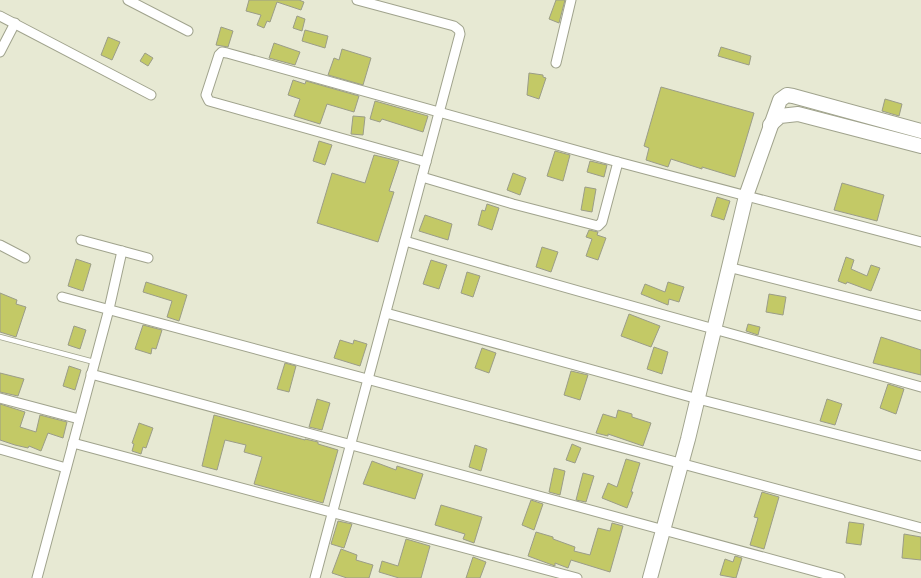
<svg xmlns="http://www.w3.org/2000/svg" width="921" height="578" viewBox="0 0 921 578" font-family="Helvetica,sans-serif">
  <rect width="100%" height="100%" fill="#e7e9d3"/>
  <g fill="#c3c966" stroke="#9b9d88">
    <polygon points="249,0 299,0 304,2 301,10 277,2 270,22 267,21 264,28 257,25 261,15 246,11"/>
    <polygon points="556,0 565,0 559,23 549,19"/>
    <polygon points="297,16 305,19 302,31 293,28"/>
    <polygon points="221,27 233,31 228,47 216,45"/>
    <polygon points="305,30 328,36 325,48 302,41"/>
    <polygon points="108,37 120,42 112,60 101,55"/>
    <polygon points="274,43 300,52 295,65 269,58"/>
    <polygon points="721,47 751,56 749,65 718,56"/>
    <polygon points="342,49 371,58 363,85 328,75 334,58 339,60"/>
    <polygon points="145,53 153,58 148,66 140,61"/>
    <polygon points="529,73 543,75 543,77 546,78 539,99 527,95"/>
    <polygon points="293,80 305,84 306,81 359,96 354,112 327,104 320,124 294,116 300,99 288,95"/>
    <polygon points="661,87 754,113 735,177 702,167 702,169 671,159 668,167 646,160 649,148 644,146"/>
    <polygon points="885,99 902,104 899,116 882,111"/>
    <polygon points="375,101 428,116 423,132 382,119 380,122 370,119"/>
    <polygon points="353,116 365,117 363,135 351,134"/>
    <polygon points="319,141 332,145 325,165 313,161"/>
    <polygon points="555,151 570,155 563,181 547,176"/>
    <polygon points="374,155 399,161 389,191 394,192 378,242 317,223 332,173 365,183"/>
    <polygon points="590,161 607,165 604,177 587,172"/>
    <polygon points="513,173 526,178 520,195 507,190"/>
    <polygon points="842,183 884,195 877,221 834,210"/>
    <polygon points="585,187 596,189 592,212 581,210"/>
    <polygon points="717,197 730,201 724,220 711,216"/>
    <polygon points="487,204 499,208 492,230 478,225 482,210 485,211"/>
    <polygon points="425,215 452,224 448,240 419,231"/>
    <polygon points="589,230 598,232 597,235 606,238 598,260 586,256 592,239 586,237"/>
    <polygon points="542,247 558,252 551,272 536,267"/>
    <polygon points="846,257 854,260 851,269 867,276 871,265 880,268 871,291 847,282 846,284 838,281"/>
    <polygon points="76,259 91,264 83,291 68,286"/>
    <polygon points="431,260 447,265 439,289 423,284"/>
    <polygon points="467,272 480,276 473,297 461,293"/>
    <polygon points="146,282 187,295 179,321 167,317 172,301 143,292"/>
    <polygon points="668,282 684,287 679,302 669,299 668,305 641,294 645,284 665,292"/>
    <polygon points="0,293 17,300 16,304 26,307 16,337 0,332"/>
    <polygon points="769,294 786,297 783,315 766,312"/>
    <polygon points="629,314 660,326 651,347 621,336"/>
    <polygon points="748,324 760,327 758,335 746,331"/>
    <polygon points="143,325 162,330 156,349 152,348 151,354 135,349"/>
    <polygon points="74,326 86,330 80,349 68,345"/>
    <polygon points="881,337 921,350 921,375 873,363"/>
    <polygon points="340,340 353,344 354,340 367,344 360,366 334,358"/>
    <polygon points="654,347 668,352 662,374 647,369"/>
    <polygon points="482,348 496,353 489,373 475,368"/>
    <polygon points="285,363 296,366 289,392 277,389"/>
    <polygon points="69,366 81,370 75,390 63,386"/>
    <polygon points="571,371 588,375 580,400 564,395"/>
    <polygon points="0,373 24,379 18,396 0,392"/>
    <polygon points="888,384 904,389 896,414 880,408"/>
    <polygon points="317,399 330,403 322,430 309,427"/>
    <polygon points="827,399 842,404 835,425 820,421"/>
    <polygon points="0,404 25,412 20,427 36,432 40,415 67,422 63,438 48,433 41,451 29,446 28,448 15,445 0,440"/>
    <polygon points="618,410 632,414 632,417 651,423 643,446 608,434 608,436 596,433 603,414 616,418"/>
    <polygon points="214,415 305,440 305,439 318,442 318,444 338,450 323,503 254,484 262,457 244,452 246,445 225,440 217,470 202,466"/>
    <polygon points="139,423 153,428 146,448 143,447 141,454 132,451 134,444 132,443"/>
    <polygon points="572,444 581,448 575,463 566,460"/>
    <polygon points="475,445 487,449 481,471 469,467"/>
    <polygon points="626,459 640,463 631,492 633,492 627,508 602,498 608,483 617,487"/>
    <polygon points="372,461 396,470 397,466 423,474 415,499 363,484"/>
    <polygon points="554,468 565,471 560,495 549,492"/>
    <polygon points="583,473 594,476 586,502 576,500"/>
    <polygon points="762,492 779,497 764,549 750,545 758,518 754,517"/>
    <polygon points="531,500 543,504 534,530 522,525"/>
    <polygon points="441,505 482,517 474,543 463,539 465,534 435,525"/>
    <polygon points="338,521 352,524 344,548 331,544"/>
    <polygon points="849,522 864,524 861,545 846,543"/>
    <polygon points="612,523 623,526 610,572 571,560 568,568 555,563 555,566 528,556 536,532 553,537 553,539 575,547 574,551 590,555 598,528 610,531"/>
    <polygon points="904,534 921,537 921,560 902,558"/>
    <polygon points="406,539 430,546 421,578 399,578 379,572 382,561 398,566"/>
    <polygon points="341,549 357,555 356,560 373,565 369,578 347,578 332,573"/>
    <polygon points="735,556 742,558 736,578 720,575 725,559 733,562"/>
    <polygon points="473,557 486,562 480,578 466,578"/>
  </g>
  <g fill="none" stroke-linecap="round" stroke-linejoin="round">
    <defs>
      <polyline id="lane" points="0,337 94,362"/>
      <g id="street">
        <polyline points="128,0 188,31"/>
        <polyline points="0,16 151,95"/>
        <polyline points="0,52 15,23"/>
        <polyline points="556,63 571,0"/>
        <polyline points="426,162 209,101 206,95 219,55 222,52 227,53 618,162 921,242"/>
        <polyline points="422,177 513,204 598,226 602,222 618,162"/>
        <polyline points="81,240 148,258"/>
        <path d="M405,241C576,292 749,338 921,387"/>
        <polyline points="0,245 25,258"/>
        <polyline points="728,267 921,316"/>
        <polyline points="62,297 921,528"/>
        <polyline points="386,313 698,399 921,456"/>
        <polyline points="91,374 840,578"/>
        <polyline points="0,398 79,419"/>
        <polyline points="73,443 577,578"/>
        <polyline points="0,449 66,468"/>
        <polyline points="37,578 109,309 122,251"/>
        <polyline points="315,578 460,34 459,30 454,26 357,0"/>
      </g>
      <g id="secondary">
        <polyline points="770,125 780,116 798,114 921,146"/>
        <polyline points="650,578 688,439 746,196 780,100 787,95 793,96 921,131"/>
      </g>
    </defs>
    <use href="#lane" stroke="#a0a38d" stroke-width="6"/>
    <use href="#street" stroke="#a0a38d" stroke-width="11"/>
    <use href="#secondary" stroke="#a0a38d" stroke-width="16"/>
    <use href="#lane" stroke="#fff" stroke-width="4.5"/>
    <use href="#street" stroke="#fff" stroke-width="9"/>
    <use href="#secondary" stroke="#fff" stroke-width="14"/>
  </g>
</svg>
